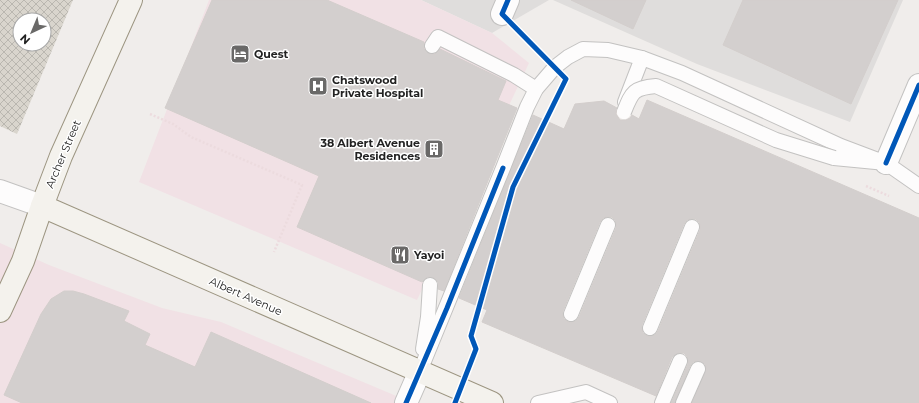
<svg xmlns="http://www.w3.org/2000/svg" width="919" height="403" viewBox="0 0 919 403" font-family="Montserrat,sans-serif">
  <defs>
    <pattern id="construction-cross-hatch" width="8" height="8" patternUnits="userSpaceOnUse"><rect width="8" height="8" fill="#d9d5cd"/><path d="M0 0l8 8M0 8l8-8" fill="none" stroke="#bab7b0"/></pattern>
  </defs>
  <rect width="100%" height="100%" fill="#f0edeb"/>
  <g fill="#dfdddc">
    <polygon points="421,0 549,0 492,33"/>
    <polygon points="553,0 903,0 850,122 697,64"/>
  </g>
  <g fill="#f1e1e5">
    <polygon points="209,0 421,0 492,33 529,63 417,300 139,182"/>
    <polygon points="0,243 49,265 162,308 221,322 413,403 0,403"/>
  </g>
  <path fill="url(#construction-cross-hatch)" fill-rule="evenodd" d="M0,0H73L17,134L0,126ZM20,20H44V44H20Z"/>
  <g fill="#d3cfce" stroke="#d3cecc" fill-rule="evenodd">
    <polygon points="212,0 327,0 424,42 424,49 428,53 435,54 440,49 506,81 498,100 517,108 444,291 438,289 438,282 434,278 427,277 422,282 297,227 319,176 165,108"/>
    <polygon points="571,0 646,0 633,29"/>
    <polygon points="743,0 898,0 851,104 723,45"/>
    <path d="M647,100L919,218V403H692L706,368L705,364L697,361L693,362L690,366L675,403H671L688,364L687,356L684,353H679L672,357L656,396L482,322L487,310L459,298L533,115L564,129L575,104L604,101L617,108L616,114L620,120H626L630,118L632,115L639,119ZM607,217H612L615,220L616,224V228L579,317L576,321L568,322L564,319L563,315V311L600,222L603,218ZM691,219H696L699,222L700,226V230L658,331L655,335L647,336L643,333L642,329V325L684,224L687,220Z"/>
    <polygon points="64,291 73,291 84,294 129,311 124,321 150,334 145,345 195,367 211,332 371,403 22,403 4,395 41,314 51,299"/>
  </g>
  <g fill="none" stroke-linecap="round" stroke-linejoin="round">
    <defs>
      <g id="service">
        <polyline points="432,46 438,37 514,75 536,89"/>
        <polyline points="625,102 642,58 682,73 841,146 886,163"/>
        <polyline points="834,158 886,163 919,186"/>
        <polyline points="571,314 608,225"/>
        <polyline points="650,328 692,227"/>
        <polyline points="423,349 428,317 430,285"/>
        <polyline points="420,371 503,168 527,107 536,89 555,67 568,57 583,49 608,50 642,58"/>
        <polyline points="538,403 586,392 610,403"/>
        <polyline points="662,403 680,361"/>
        <polyline points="683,403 698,369"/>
      </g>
      <g id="minor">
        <polyline points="502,14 508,0"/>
        <polyline points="886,163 919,85"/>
        <polyline points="406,403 420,371"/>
      </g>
      <polyline id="tertiary" points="0,191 42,206"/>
      <g id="secondary">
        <polyline points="42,206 492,403"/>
        <polyline points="0,311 23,261 42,206 61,156 131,0"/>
      </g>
    </defs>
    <use href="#service" stroke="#c3c2c1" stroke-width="16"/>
    <use href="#minor" stroke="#c3c2c1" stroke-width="24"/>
    <use href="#tertiary" stroke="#c3c2c1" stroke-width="24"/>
    <use href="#secondary" stroke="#9c9581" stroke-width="24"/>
    <g stroke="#ecdbde" stroke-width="2.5" stroke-dasharray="2 2" stroke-linecap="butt">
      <polyline points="520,33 538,51"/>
      <polyline points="150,114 173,124 191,137 302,185 274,252"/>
      <polyline points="866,186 889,196"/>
    </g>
    <use href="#service" stroke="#fdfcfc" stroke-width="14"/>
    <use href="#minor" stroke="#fdfcfc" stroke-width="22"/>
    <use href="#tertiary" stroke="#fdfcfc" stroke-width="22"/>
    <use href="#secondary" stroke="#f4f2ed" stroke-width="22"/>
    <defs>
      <path id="service-bridge" d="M624,112C632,92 633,88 656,86L776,140L834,158"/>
    </defs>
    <use href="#service-bridge" stroke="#c3c2c1" stroke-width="16" stroke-linecap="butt"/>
    <use href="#service-bridge" stroke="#fdfcfc" stroke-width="14"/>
    <defs>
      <g id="cycleway">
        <polyline points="886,163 919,85"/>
        <polyline points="406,403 447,308 503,168"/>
        <polyline points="455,403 476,349 471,336 513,187 566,79 502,14 508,0"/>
      </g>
    </defs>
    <use href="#cycleway" stroke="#fff" stroke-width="8"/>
    <use href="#cycleway" stroke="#0057b8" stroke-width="5"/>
  </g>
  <defs>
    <symbol id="hotel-square" viewBox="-11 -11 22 22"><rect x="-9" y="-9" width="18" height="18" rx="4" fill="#6a6968" stroke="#fff"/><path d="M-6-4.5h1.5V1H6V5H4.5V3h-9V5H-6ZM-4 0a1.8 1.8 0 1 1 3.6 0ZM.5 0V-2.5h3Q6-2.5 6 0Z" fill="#fff"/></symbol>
    <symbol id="hospital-square" viewBox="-11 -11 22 22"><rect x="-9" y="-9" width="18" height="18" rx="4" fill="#6a6968" stroke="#fff"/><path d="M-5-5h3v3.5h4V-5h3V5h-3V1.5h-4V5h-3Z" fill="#fff"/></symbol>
    <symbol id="building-square" viewBox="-11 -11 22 22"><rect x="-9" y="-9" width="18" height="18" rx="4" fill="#6a6968" stroke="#fff"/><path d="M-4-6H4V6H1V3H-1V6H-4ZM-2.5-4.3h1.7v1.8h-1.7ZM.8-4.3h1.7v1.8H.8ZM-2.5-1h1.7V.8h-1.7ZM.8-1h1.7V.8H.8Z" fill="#fff"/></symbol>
    <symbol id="restaurant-square" viewBox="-11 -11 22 22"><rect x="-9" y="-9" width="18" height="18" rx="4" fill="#6a6968" stroke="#fff"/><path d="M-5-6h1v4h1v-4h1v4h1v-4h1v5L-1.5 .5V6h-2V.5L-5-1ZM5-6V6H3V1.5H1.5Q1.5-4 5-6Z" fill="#fff"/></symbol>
  </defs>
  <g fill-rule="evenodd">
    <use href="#hotel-square" x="229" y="43" width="22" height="22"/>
    <use href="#hospital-square" x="307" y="75" width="22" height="22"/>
    <use href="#building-square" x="423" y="138" width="22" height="22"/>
    <use href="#restaurant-square" x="389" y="244" width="22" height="22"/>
  </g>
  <g text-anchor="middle" stroke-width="3" stroke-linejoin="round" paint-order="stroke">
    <g font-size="11" font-weight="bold" fill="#222" stroke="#fff" text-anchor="start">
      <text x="254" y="58">Quest</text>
      <text x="332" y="84">Chatswood<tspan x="332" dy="13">Private Hospital</tspan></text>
      <text x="420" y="147" text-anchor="end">38 Albert Avenue<tspan x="420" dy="13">Residences</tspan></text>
      <text x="414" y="259">Yayoi</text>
    </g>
    <g font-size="11" fill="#222" stroke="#fff">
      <text transform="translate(63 154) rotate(-67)" y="4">Archer Street</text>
      <text transform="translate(246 296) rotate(24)" y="4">Albert Avenue</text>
    </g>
  </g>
  <g transform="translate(32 32) rotate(224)"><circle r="19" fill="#ffffff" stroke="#a7a7a7"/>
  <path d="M0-3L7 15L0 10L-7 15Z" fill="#6a6968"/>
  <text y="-6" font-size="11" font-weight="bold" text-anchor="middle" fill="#222222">N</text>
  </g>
</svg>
